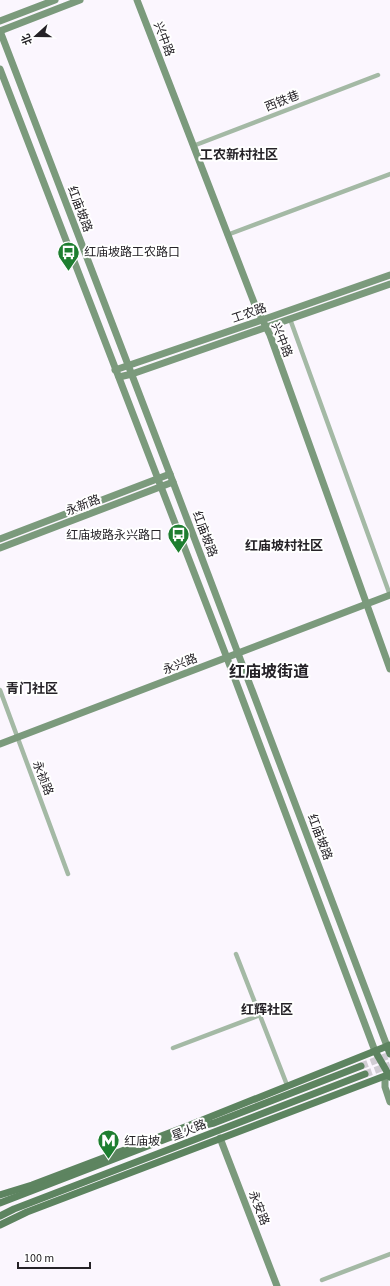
<svg xmlns="http://www.w3.org/2000/svg" width="390" height="1286" viewBox="0 0 390 1286" font-family="'Source Sans 3','Noto Sans SC',sans-serif">
  <rect width="100%" height="100%" fill="#fbf6fe"/>
  <g fill="none" stroke-linecap="round" stroke-linejoin="round">
    <g stroke="#d0ccd3" stroke-width="7" stroke-dasharray="7 3.5" stroke-linecap="butt">
      <polyline points="361,1066 390,1055"/>
      <polyline points="365,1074 390,1065"/>
    </g>
    <g stroke="#a4b9a5" stroke-width="4.5">
      <polyline points="193,146 378,75"/>
      <polyline points="227,235 390,174"/>
      <polyline points="290,319 390,595"/>
      <polyline points="0,690 68,874"/>
      <polyline points="236,954 287,1085"/>
      <polyline points="173,1048 260,1015"/>
      <polyline points="322,1280 390,1254"/>
    </g>
    <g stroke="#7b9a7c" stroke-width="7">
      <polyline points="137,0 255,305 270,335 390,669"/>
      <polyline points="0,21 55,0"/>
      <polyline points="0,31 173,482 387,1046"/>
      <polyline points="0,31 80,0"/>
      <polyline points="0,69 227,658 375,1051"/>
      <polyline points="115,370 262,320 390,275"/>
      <polyline points="119,377 132,374 390,284"/>
      <polyline points="0,539 170,474"/>
      <polyline points="0,548 173,482"/>
      <polyline points="0,744 390,595"/>
      <polyline points="389,1074 385,1079 385,1087 390,1102"/>
      <polyline points="220,1138 277,1286"/>
    </g>
    <g stroke="#5d8460" stroke-width="7">
      <polyline points="387,1046 390,1054"/>
      <polyline points="375,1051 390,1077"/>
      <polyline points="0,1195 32,1185 185,1127 390,1045"/>
      <polyline points="0,1203 197,1127 214,1123 361,1066"/>
      <polyline points="0,1216 14,1209 365,1074"/>
      <polyline points="0,1225 27,1212 390,1074"/>
    </g>
  </g>
  <defs>
    <symbol id="bus-pin" viewBox="-11 -11 22 30"><path d="M0 17L-7.5 6A9.5 9.5 0 1 1 7.5 6Z" fill="#1e7e30" stroke="#fff"/><path d="M-5-6H5V4H4V6H2V4H-2V6H-4V4H-5ZM-3.5-4V0h7V-4ZM-3.5 1.2v1.5H-2V1.2ZM2 1.2v1.5H3.5V1.2Z" fill="#fff"/></symbol>
    <symbol id="metro-pin" viewBox="-11 -11 22 30"><path d="M0 17L-7.5 6A9.5 9.5 0 1 1 7.5 6Z" fill="#1e7e30" stroke="#fff"/><path d="M-5.5 5V-5H-3L0 0L3-5H5.5V5H3V-.5L0 4L-3-.5V5Z" fill="#fff"/></symbol>
  </defs>
  <g fill-rule="evenodd">
    <use href="#bus-pin" x="56" y="240" width="25" height="34"/>
    <use href="#bus-pin" x="166" y="522" width="25" height="34"/>
    <use href="#metro-pin" x="96" y="1128" width="25" height="34"/>
  </g>
  <g text-anchor="middle" stroke-width="4" stroke-linejoin="round" paint-order="stroke">
    <g font-size="12" fill="#252227" stroke="#fff">
      <text transform="translate(164 39) rotate(69)" y="4">兴中路</text>
      <text transform="translate(282 101) rotate(-21)" y="4">西铁巷</text>
      <text transform="translate(80 209) rotate(69)" y="4">红庙坡路</text>
      <text transform="translate(249 313) rotate(-19)" y="4">工农路</text>
      <text transform="translate(282 340) rotate(68)" y="4">兴中路</text>
      <text transform="translate(83 505) rotate(-21)" y="4">永新路</text>
      <text transform="translate(205 534) rotate(69)" y="4">红庙坡路</text>
      <text transform="translate(180 664) rotate(-21)" y="4">永兴路</text>
      <text transform="translate(43 778) rotate(69)" y="4">永祯路</text>
      <text transform="translate(320 837) rotate(69)" y="4">红庙坡路</text>
      <text transform="translate(189 1130) rotate(-22)" y="4">星火路</text>
      <text transform="translate(259 1208) rotate(69)" y="4">永安路</text>
    </g>
    <g font-size="12" fill="#252227" stroke="#fff" text-anchor="start">
      <text x="84" y="256">红庙坡路工农路口</text>
      <text x="162" y="539" text-anchor="end">红庙坡路永兴路口</text>
      <text x="124" y="1145">红庙坡</text>
    </g>
    <g font-size="13" font-weight="bold" fill="#252227" stroke="#fff">
      <text x="239" y="159">工农新村社区</text>
      <text x="284" y="550">红庙坡村社区</text>
      <text x="32" y="693">青门社区</text>
      <text x="267" y="1014">红辉社区</text>
    </g>
    <g font-size="16" font-weight="bold" fill="#252227" stroke="#fff">
      <text x="269" y="677">红庙坡街道</text>
    </g>
  </g>
  <g transform="translate(36 36) rotate(249)" stroke="#ffffff" stroke-width="3" paint-order="stroke">
  <path d="M0-3L7 15L0 10L-7 15Z" fill="#252227"/>
  <text y="-6" font-size="11" font-weight="bold" text-anchor="middle" fill="#252227">北</text>
  </g>
  <path d="M18 1262v6h72v-6" fill="none" stroke="#252227" stroke-width="2"/>
  <text x="24" y="1262" font-size="12" fill="#252227" stroke="#ffffff" stroke-width="3" paint-order="stroke">100 m</text>
</svg>
